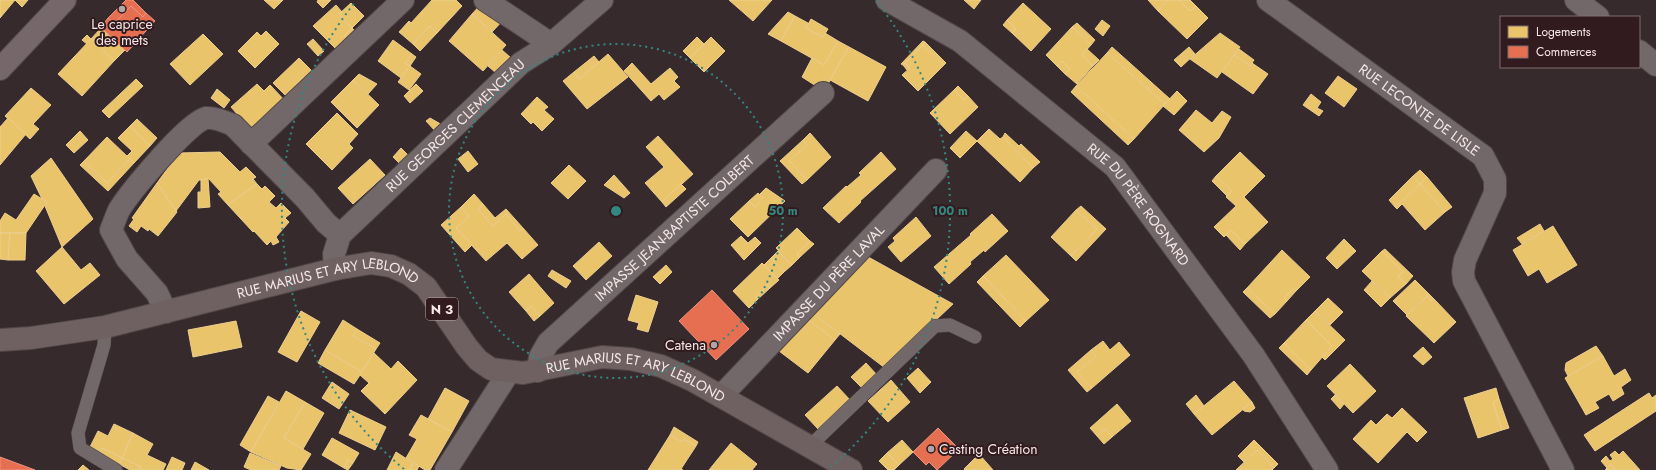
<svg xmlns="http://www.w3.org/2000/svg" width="1656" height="470" viewBox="0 0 1656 470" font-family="Jost,sans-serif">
  <rect width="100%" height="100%" fill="#372a2c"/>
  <g fill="#e9c46a" stroke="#edce90">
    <polygon points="0,0 28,0 22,7 15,0 0,18"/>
    <polygon points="264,0 283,0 274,9"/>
    <polygon points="318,0 331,0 323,8 317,2"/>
    <polygon points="432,0 456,0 462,6 437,33 430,26 413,44 399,32 409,21 411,23"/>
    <polygon points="729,0 772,0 753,21"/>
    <polygon points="964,0 981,0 974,9"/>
    <polygon points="1148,0 1168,0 1158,11"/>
    <polygon points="1168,0 1179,0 1190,11 1196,6 1208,18 1187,39 1158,11"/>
    <polygon points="1179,0 1190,0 1196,6 1190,11"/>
    <polygon points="483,2 505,18 492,32 472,14"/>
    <polygon points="351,3 364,16 352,28 339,14"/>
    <polygon points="1023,3 1051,29 1031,51 1012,33 1016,29 1007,20"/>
    <polygon points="336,5 342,12 339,14 352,28 344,36 348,40 337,50 313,26"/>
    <polygon points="788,12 795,16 781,41 768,34"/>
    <polygon points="472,14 506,45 483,71 449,41"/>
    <polygon points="795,16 808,23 806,28 823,37 825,33 838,41 824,65 781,41"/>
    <polygon points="811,19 828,29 823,37 806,28"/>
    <polygon points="1007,20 1016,29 1012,33 1003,25"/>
    <polygon points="1102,20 1110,26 1103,36 1095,29"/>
    <polygon points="1077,23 1095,40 1091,45 1072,27"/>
    <polygon points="430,26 437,33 420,51 413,44"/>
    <polygon points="1072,27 1091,45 1082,55 1093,66 1077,84 1065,74 1070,69 1062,61 1057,66 1046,55"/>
    <polygon points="101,28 125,50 114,61 91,39"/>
    <polygon points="352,28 356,32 348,40 344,36"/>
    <polygon points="266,31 279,44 255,68 238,51 257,32 261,36"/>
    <polygon points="1220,33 1240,47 1217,78 1190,59"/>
    <polygon points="203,34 223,54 190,85 170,64"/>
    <polygon points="87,35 91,39 87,44 82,40"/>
    <polygon points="697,37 704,44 690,58 683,51"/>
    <polygon points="711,37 725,51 704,72 690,58"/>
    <polygon points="91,39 114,61 82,96 58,74"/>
    <polygon points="313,39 324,51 318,56 307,44"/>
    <polygon points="393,40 412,54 405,63 410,66 401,78 378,61"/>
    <polygon points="838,41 849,47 824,91 802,77 812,58 824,65"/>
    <polygon points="923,41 925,42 923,45 903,65 901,64"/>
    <polygon points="925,42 946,63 944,65 923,45"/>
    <polygon points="923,45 944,65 918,91 902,75 910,68 905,63"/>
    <polygon points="849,47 886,67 868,101 830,80"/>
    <polygon points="1112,47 1170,99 1165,104 1107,53"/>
    <polygon points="1189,47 1195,54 1181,67 1174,60"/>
    <polygon points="1087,49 1099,60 1093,66 1082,55"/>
    <polygon points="1239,49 1254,60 1250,66 1234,55"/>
    <polygon points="502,50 511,58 496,73 488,66"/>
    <polygon points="1107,53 1165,104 1134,139 1076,86"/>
    <polygon points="412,54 416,57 410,66 405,63"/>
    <polygon points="608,54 628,77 587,109 563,81 574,72 579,79"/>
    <polygon points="1234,55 1250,66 1252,63 1268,74 1253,94 1222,72"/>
    <polygon points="594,56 599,62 579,79 574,72"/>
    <polygon points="299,58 315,74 307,82 303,77 295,85 299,89 289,99 273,83"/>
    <polygon points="1062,61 1070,69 1065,74 1057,66"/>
    <polygon points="632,63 651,84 670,68 678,77 674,81 680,87 664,100 659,94 651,101 624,71"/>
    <polygon points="905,63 910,68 907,70 903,65"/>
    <polygon points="410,66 421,74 409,90 398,82"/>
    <polygon points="359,74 377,84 368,94 353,80"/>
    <polygon points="1338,76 1357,89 1344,107 1325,93"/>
    <polygon points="303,77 307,82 299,89 295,85"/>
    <polygon points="136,79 143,86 109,118 102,111"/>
    <polygon points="353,80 379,105 357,128 331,102"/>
    <polygon points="257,84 264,91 270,85 288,104 251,130 231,107"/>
    <polygon points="416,84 423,91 410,103 404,96"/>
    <polygon points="958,86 968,96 964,100 954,90"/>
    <polygon points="1076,86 1134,139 1128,145 1071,92"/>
    <polygon points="31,88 51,105 33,124 39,129 30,139 5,116"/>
    <polygon points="217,89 230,100 224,108 211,98"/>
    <polygon points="954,90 964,100 968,96 978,107 950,134 930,113"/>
    <polygon points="1177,91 1187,101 1174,115 1163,106"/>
    <polygon points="1311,94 1321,102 1317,108 1323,111 1319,116 1303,105"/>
    <polygon points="537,97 548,107 544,110 554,119 542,131 533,122 531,124 521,114"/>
    <polygon points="1196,110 1212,123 1222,111 1231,117 1219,138 1204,152 1179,130"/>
    <polygon points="337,113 358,134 349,144 353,148 332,170 306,144"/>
    <polygon points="8,118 26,134 0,165 0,127"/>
    <polygon points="430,118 444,126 437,133 426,121"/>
    <polygon points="137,119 157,138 150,146 130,126"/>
    <polygon points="130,126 150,146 134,163 127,156 132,151 118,138"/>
    <polygon points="989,129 1000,139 1003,137 1033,168 1020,182 977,141"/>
    <polygon points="80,131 88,140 74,153 66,145"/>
    <polygon points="966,131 977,141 960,158 950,148"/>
    <polygon points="810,133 831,157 807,180 789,161 807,145 803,140"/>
    <polygon points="1005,133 1019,146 1021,144 1040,162 1033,168 1003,137"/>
    <polygon points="658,136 693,174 662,202 645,183 664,167 646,147"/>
    <polygon points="107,137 130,159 107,183 84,161"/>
    <polygon points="803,140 807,145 789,161 807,180 802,184 780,161"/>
    <polygon points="401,148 411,158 403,167 393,157"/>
    <polygon points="468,151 478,164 468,172 458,159"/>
    <polygon points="220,152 240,172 246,167 256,177 253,179 257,184 228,205 218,194 221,192 208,178 201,180 199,180 176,211 157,183 179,153"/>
    <polygon points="881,152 896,169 860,201 861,202 839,223 823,208 846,186 847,187 861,175 859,173"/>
    <polygon points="1240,152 1265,176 1244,197 1268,222 1245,244 1231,230 1224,237 1214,227 1236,206 1226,197 1232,191 1216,176"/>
    <polygon points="51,158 93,219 62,247 45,206 47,202 42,199 31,176"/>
    <polygon points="130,159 134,163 108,191 80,165 84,161 107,183"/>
    <polygon points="370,159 385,175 353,204 338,188"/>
    <polygon points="569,165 586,181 568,199 551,183"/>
    <polygon points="1420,170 1427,177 1420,184 1413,176"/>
    <polygon points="614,175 630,193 624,198 604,185"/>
    <polygon points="1216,176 1232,191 1227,196 1212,181"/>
    <polygon points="1413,176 1420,184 1395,207 1389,200"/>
    <polygon points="1427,177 1452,207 1445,212 1420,184"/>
    <polygon points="208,178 210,207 198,208 198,192 201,192 201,180"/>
    <polygon points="157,183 177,212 158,236 149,229 148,231 141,226 137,232 129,226 134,219 132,218"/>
    <polygon points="257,184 262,189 265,186 275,196 269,202 276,208 281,203 291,213 285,218 289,222 276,237 279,242 273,245 271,241 267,245 254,231 253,232 228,205"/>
    <polygon points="681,184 686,189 666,207 662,202"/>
    <polygon points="1420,184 1445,212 1425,230 1402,204 1397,209 1395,207"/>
    <polygon points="766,188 785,201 748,237 730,219 749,201 755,207 763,198 760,194"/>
    <polygon points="758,193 763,198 755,207 749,201"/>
    <polygon points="34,194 47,202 26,233 0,233 0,221 5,213 16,220"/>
    <polygon points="474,194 483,204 478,209 493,226 506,214 520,231 523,228 538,245 522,259 507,243 486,261 456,228 469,216 461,207"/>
    <polygon points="483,204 495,218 506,209 523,228 520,231 506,214 493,226 478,209"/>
    <polygon points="1081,206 1106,229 1076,261 1071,256 1097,229 1076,210"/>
    <polygon points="461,207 469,216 456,228 472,245 465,252 441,225"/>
    <polygon points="1076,210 1097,229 1071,256 1051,237"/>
    <polygon points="992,214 1008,231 985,252 984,250 970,262 971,264 949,284 934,267 971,235 970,234"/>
    <polygon points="916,217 931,236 901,262 888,247 895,241 893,238"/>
    <polygon points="1540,224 1544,231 1522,244 1517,238"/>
    <polygon points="1553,226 1577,265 1547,283 1539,269 1528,276 1513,250"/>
    <polygon points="797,228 810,241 797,254 800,257 792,265 776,248"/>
    <polygon points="1231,230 1245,244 1240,250 1226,235"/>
    <polygon points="0,233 10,233 8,260 0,259"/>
    <polygon points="10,233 26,233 25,260 8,260"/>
    <polygon points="741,236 748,243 755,237 761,243 744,260 731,245"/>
    <polygon points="1344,239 1356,251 1337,269 1326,258"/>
    <polygon points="810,241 814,244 800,257 797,254"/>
    <polygon points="599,242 612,256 586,280 573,266"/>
    <polygon points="62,247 81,270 90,263 100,275 64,304 36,271"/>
    <polygon points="1385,249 1413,276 1406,284 1398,277 1403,272 1382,251"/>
    <polygon points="1282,250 1310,277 1296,291 1293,289 1284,298 1287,301 1275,314 1247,288"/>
    <polygon points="778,251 792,265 784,272 771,258"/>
    <polygon points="1382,251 1403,272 1398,277 1406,284 1390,298 1362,271"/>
    <polygon points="861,253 953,304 885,368 814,314"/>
    <polygon points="1006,255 1049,300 1026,321 983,276"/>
    <polygon points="771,258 784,272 777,279 764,265"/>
    <polygon points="762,263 779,280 770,288 768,285 756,297 758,299 749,308 733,291"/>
    <polygon points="666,265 672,272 660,284 653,277"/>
    <polygon points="552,270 571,281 566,288 548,276"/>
    <polygon points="529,274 554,303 540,316 531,306 526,311 509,292"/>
    <polygon points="983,276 1026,321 1020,327 977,282"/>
    <polygon points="1415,280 1429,294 1407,315 1393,301"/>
    <polygon points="1372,281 1390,298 1381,307 1364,290"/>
    <polygon points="768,285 770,288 758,299 756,297"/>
    <polygon points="1247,288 1275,314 1270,318 1243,292"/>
    <polygon points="1293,289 1296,291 1287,301 1284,298"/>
    <polygon points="1429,294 1434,299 1431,301 1427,296"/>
    <polygon points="636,295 658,302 648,332 637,329 639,323 628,320"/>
    <polygon points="1427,296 1431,301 1434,299 1456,322 1434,343 1406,316"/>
    <polygon points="1328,298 1343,312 1330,325 1315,311"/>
    <polygon points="531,306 540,316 534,321 526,311"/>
    <polygon points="301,311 320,322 297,362 278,352"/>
    <polygon points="1315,311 1345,340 1325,360 1322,357 1332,346 1306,320"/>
    <polygon points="811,312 840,334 835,340 806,318"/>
    <polygon points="806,318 835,340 808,373 779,351"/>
    <polygon points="343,320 357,329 353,336 376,349 362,372 325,350"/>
    <polygon points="1306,320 1332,346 1311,370 1284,343"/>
    <polygon points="236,321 242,347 193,357 188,330"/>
    <polygon points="357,329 380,343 376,349 353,336"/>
    <polygon points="1103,341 1110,350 1119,342 1130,355 1092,388 1077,372 1096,356 1091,350"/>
    <polygon points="1284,343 1311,370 1307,375 1279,348"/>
    <polygon points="1596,346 1603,356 1568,376 1565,370 1566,363"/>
    <polygon points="1423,347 1432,357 1423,365 1413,356"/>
    <polygon points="325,350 362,372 354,384 318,363"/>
    <polygon points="1091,350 1096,356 1077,372 1092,388 1087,392 1068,370"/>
    <polygon points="374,353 391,369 398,361 417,380 385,414 361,391 369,383 360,375"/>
    <polygon points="1603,356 1614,376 1625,369 1631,380 1621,387 1624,394 1613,401 1609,394 1595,402 1599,408 1586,415 1565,378"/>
    <polygon points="866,363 877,375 862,388 851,377"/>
    <polygon points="1350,364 1376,391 1353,413 1327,386"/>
    <polygon points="918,368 931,382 920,393 907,378"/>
    <polygon points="891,380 910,402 888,422 868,401"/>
    <polygon points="1234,381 1252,402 1212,435 1194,414"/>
    <polygon points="332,382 349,394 339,409 322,398"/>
    <polygon points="837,386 850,400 818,429 805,415"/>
    <polygon points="445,388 469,401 452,432 428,419"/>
    <polygon points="1496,388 1499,399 1493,402 1502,430 1478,438 1464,398"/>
    <polygon points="286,391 305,402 284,438 311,454 301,470 287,468 251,452"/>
    <polygon points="1649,393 1652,398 1656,395 1656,411 1595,451 1584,435"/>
    <polygon points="1196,395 1204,406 1194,414 1186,404"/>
    <polygon points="1335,395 1344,404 1340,409 1331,399"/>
    <polygon points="268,396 279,402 251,452 240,445"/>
    <polygon points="1499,399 1509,428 1502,430 1493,402"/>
    <polygon points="305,402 324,413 303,449 284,438"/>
    <polygon points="1252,402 1255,408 1250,412 1244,411 1243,409"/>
    <polygon points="1117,404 1131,421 1112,437 1105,429 1097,436 1090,428"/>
    <polygon points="1402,408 1427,432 1417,442 1407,432 1378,463 1353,439 1371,420 1376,425 1387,414 1392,418"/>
    <polygon points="350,410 386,427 375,450 339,433"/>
    <polygon points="421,415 452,432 430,470 425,470 406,458 417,439 409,435"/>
    <polygon points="114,424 133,433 122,458 102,448 101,452 90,447 98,431 108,436"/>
    <polygon points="674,427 698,442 696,446 684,439 682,442 670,435"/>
    <polygon points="1105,429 1112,437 1104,444 1097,436"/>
    <polygon points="133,433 153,444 147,455 166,464 163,470 139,470 141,467 122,458"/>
    <polygon points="670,435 682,442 684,439 696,446 681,469 683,470 648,470"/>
    <polygon points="332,438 359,453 353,463 348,460 344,468 322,455"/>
    <polygon points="902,440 913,452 899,465 887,453"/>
    <polygon points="1254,440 1278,464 1274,468 1257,450 1244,462 1238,456"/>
    <polygon points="731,443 757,464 752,470 709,470"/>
    <polygon points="102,448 122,458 119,464 99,455"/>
    <polygon points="1257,450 1274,468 1272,470 1236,470"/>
    <polygon points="1615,451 1619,455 1623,451 1640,470 1616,470 1611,465 1607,468 1601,461 1606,456 1610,461 1613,459 1610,455"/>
    <polygon points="396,452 413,463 410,470 387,470"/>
    <polygon points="250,453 281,466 279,470 251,470 244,467"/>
    <polygon points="887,453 899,465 894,470 888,470 879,461"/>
    <polygon points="979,454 993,470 965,470 964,469"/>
    <polygon points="172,457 185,463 182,470 166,470"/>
    <polygon points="122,458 141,467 139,470 130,470 119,464"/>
    <polygon points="348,460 353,463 348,470 344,468"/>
    <polygon points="195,462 209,470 191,470"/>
    <polygon points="413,463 419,466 417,470 410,470"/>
    <polygon points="83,465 89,470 78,470"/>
    <polygon points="1611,465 1616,470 1605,470 1607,468"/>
  </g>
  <g fill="#e76f51" stroke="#ec937e">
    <polygon points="126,0 133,0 146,13 143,17 131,6 114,24 108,18"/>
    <polygon points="131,6 143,17 146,13 155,21 127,52 101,27 108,18 114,24"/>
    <polygon points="712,290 749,329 716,360 679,321"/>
    <polygon points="938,428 959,449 937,470 929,462 926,465 913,452"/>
    <polygon points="0,457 35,470 0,470"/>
  </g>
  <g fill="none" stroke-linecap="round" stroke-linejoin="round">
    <defs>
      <g id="service">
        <polyline points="105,327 104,345 78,433 80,448 116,470"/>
        <polyline points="810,446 935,326 950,325 975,337"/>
      </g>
      <g id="minor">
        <polyline points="485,0 551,44"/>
        <path id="s1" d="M887,0L960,41L1115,167L1254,356L1327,470"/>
        <path id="s2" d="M1268,0L1483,156L1495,179V193L1465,260L1463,272L1464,281L1563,470"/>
        <polyline points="1576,0 1598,17"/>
        <polyline points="1639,51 1656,65"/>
        <polyline points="251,144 403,0"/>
        <path id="s3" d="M335,269L334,254L340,235L521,63L551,44L602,0"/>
        <path d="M166,312L157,293L127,259L111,230C114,223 116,216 119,210C130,192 188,122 206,118C214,117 226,122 233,125L305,198L326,223L340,235"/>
        <path id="s4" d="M538,371L540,357L548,343L823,93"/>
        <path id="s5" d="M721,396L936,170"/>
        <polyline points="446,470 509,372"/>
      </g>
      <polyline id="secondary" points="0,69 65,0"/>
      <g id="primary">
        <path id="s6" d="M0,340L31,338L105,327L335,269L371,263L391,266L409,274L426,287L467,347L478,360L491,369L523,373L602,357L631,359L661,366L692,380L851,470"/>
      </g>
    </defs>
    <use href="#service" stroke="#514647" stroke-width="14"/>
    <use href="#minor" stroke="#514647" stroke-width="24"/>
    <use href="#secondary" stroke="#514647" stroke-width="24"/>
    <use href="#primary" stroke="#514647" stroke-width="24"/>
    <use href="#service" stroke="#726869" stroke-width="13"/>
    <use href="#minor" stroke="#726869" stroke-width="22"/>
    <use href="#secondary" stroke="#76686a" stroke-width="22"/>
    <use href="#primary" stroke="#6f6062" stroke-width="22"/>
  </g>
  <g fill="none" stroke="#328780" stroke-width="2" stroke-dasharray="2 4">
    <circle cx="616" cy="211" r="167"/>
    <path d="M404 469A334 334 0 0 1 356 1M876 1A334 334 0 0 1 828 469"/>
  </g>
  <g fill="#b3a4a6" stroke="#311b1e" stroke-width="1.5">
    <circle cx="122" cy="9" r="4"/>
    <circle cx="714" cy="345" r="4"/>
    <circle cx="931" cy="449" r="4"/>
  </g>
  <g text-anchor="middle" stroke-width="4" stroke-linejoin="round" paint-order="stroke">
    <rect fill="#311b1e" stroke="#bba9ab" stroke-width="1" x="426" y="298" width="32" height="22" rx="3"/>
    <g font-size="13" font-weight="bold" fill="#f6e6e7">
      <text x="442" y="314">N 3</text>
    </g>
    <g font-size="14" fill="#f6e6e7" stroke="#311b1e">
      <text x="122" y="29">Le caprice<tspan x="122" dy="16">des mets</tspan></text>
      <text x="706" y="350" text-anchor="end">Catena</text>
      <text x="939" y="454" text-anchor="start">Casting Création</text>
    </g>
    <g font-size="14" fill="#f6e6e7" stroke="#311b1e">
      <text dy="5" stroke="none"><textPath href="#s2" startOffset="187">RUE LECONTE DE LISLE</textPath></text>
      <text dy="5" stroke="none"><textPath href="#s3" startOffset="194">RUE GEORGES CLEMENCEAU</textPath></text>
      <text dy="5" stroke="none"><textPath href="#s1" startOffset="327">RUE DU PÈRE ROGNARD</textPath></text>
      <text dy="5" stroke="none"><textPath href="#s4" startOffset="201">IMPASSE JEAN-BAPTISTE COLBERT</textPath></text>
      <text dy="5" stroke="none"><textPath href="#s5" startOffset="156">IMPASSE DU PÈRE LAVAL</textPath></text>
      <text dy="5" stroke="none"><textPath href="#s6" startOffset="336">RUE MARIUS ET ARY LEBLOND</textPath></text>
      <text dy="5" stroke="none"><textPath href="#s6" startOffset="696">RUE MARIUS ET ARY LEBLOND</textPath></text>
    </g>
  </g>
  <circle cx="616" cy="211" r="6" fill="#328780" stroke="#311b1e" stroke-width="2"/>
  <g font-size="12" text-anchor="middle" font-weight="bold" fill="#328780" stroke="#311b1e" stroke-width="4" stroke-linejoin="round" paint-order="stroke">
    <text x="783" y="215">50 m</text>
    <text x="950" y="215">100 m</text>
  </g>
  <rect x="1500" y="16" width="140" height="52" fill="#311b1e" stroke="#806c6e"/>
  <rect x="1508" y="26" width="20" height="12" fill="#e9c46a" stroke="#806c6e"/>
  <text x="1536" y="36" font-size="12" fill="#f6e6e7">Logements</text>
  <rect x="1508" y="46" width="20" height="12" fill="#e76f51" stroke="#806c6e"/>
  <text x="1536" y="56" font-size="12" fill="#f6e6e7">Commerces</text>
</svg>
